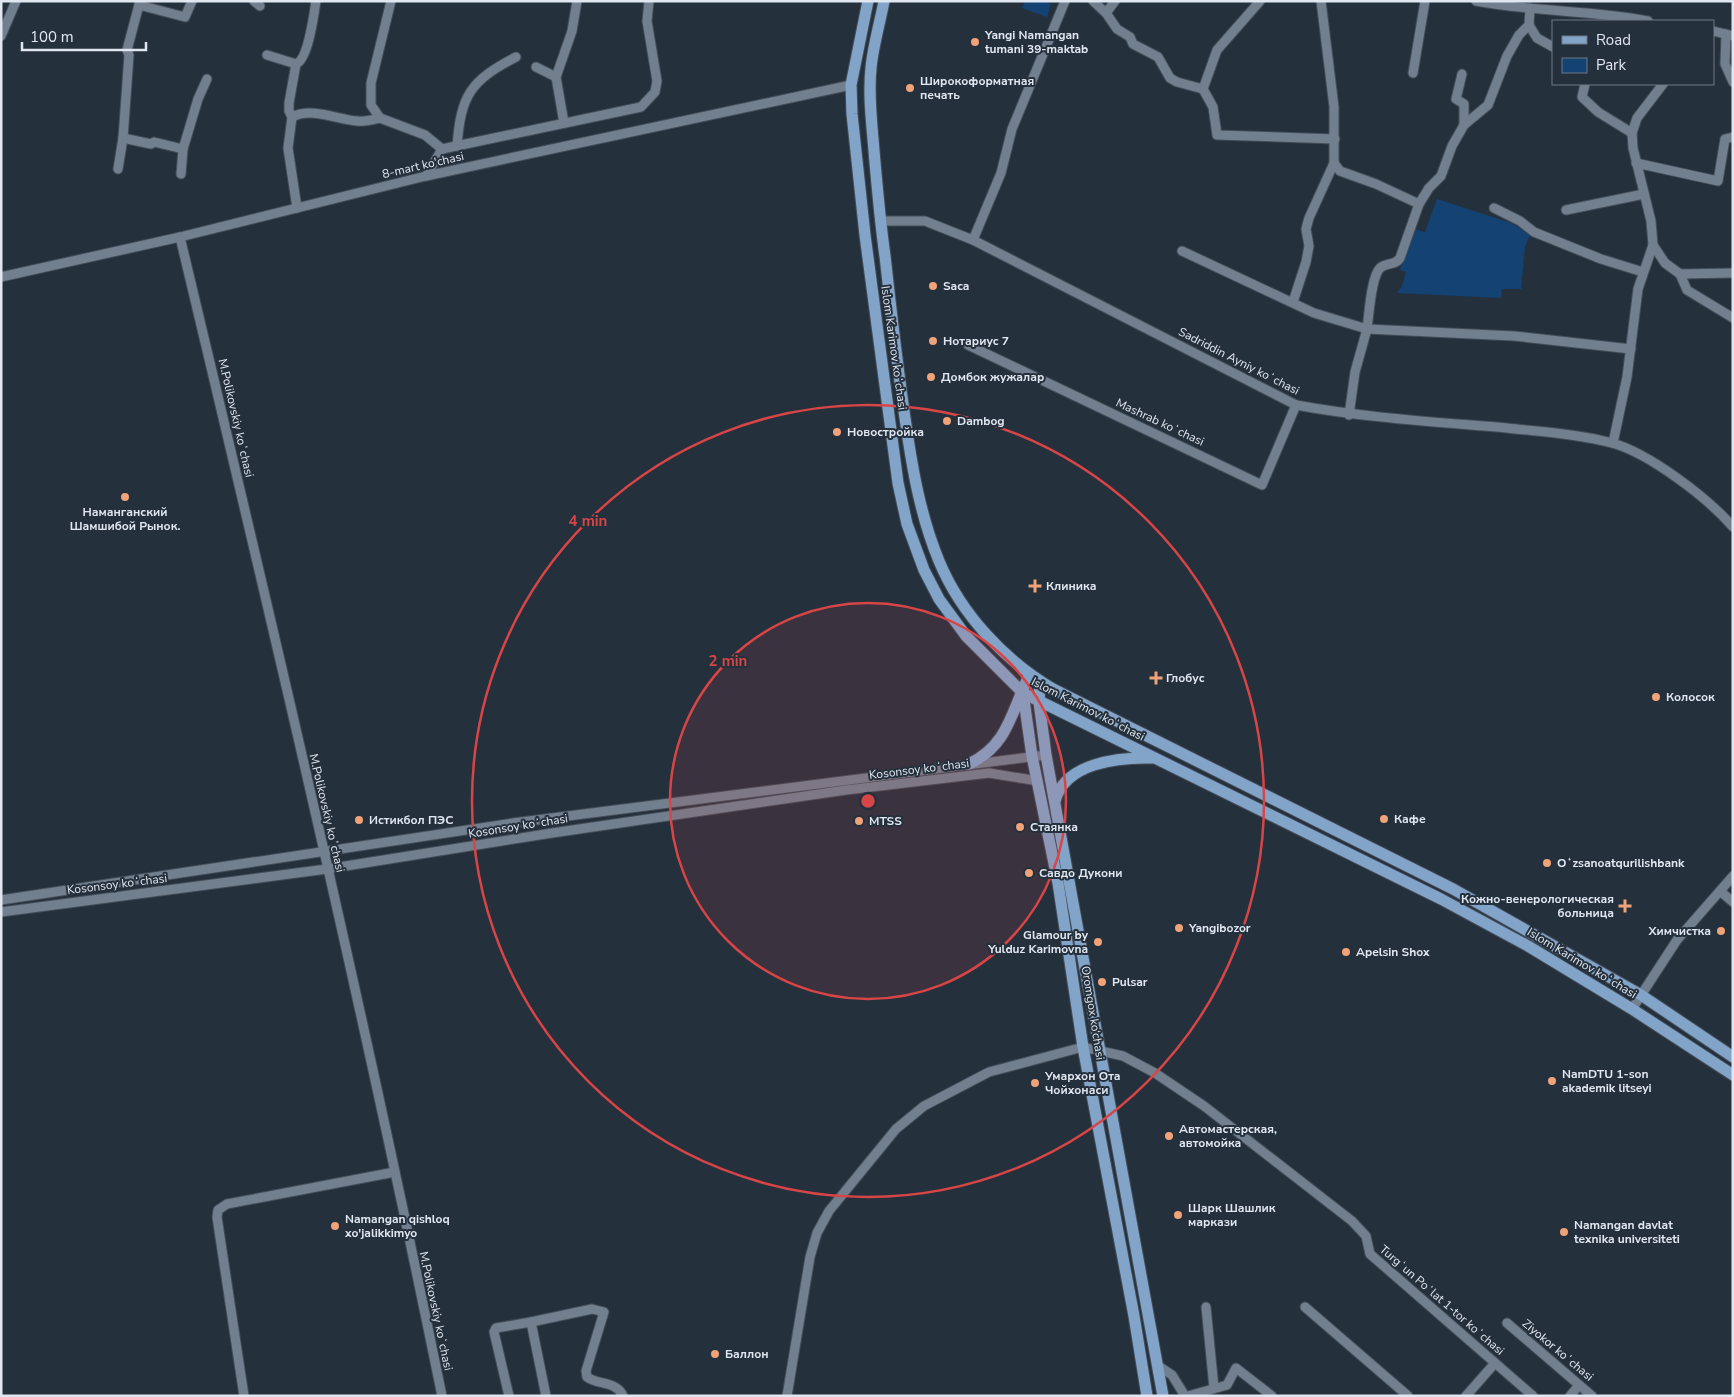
<svg xmlns="http://www.w3.org/2000/svg" width="1734" height="1397" viewBox="0 0 1734 1397" font-family="'Nunito Sans',sans-serif">
  <rect width="100%" height="100%" fill="#25303d"/>
  <g fill="#134273">
    <polygon points="1025,1 1044,1 1051,4 1047,17 1022,8"/>
    <polygon points="1437,199 1511,223 1530,235 1525,247 1521,289 1502,289 1501,298 1397,293 1402,286 1406,272 1400,270 1414,229 1425,232"/>
  </g>
  <g fill="none" stroke-linecap="round" stroke-linejoin="round">
    <defs>
      <g id="minor">
        <polyline points="254,1 260,6"/>
        <polyline points="391,1 371,83 371,105 380,118 425,135 442,149"/>
        <polyline points="1093,1 1106,13 1117,29 1130,37 1133,44 1158,57 1170,78 1177,82 1203,89"/>
        <polyline points="1260,1 1217,50 1203,89 1213,107 1217,135 1335,139"/>
        <path d="M1476,1C1533,12 1591,10 1648,21"/>
        <polyline points="139,5 185,17 192,1"/>
        <polyline points="1106,13 1115,1"/>
        <polyline points="1529,25 1537,38 1553,47"/>
        <polyline points="1713,31 1733,36"/>
        <polyline points="1726,34 1725,64 1733,82"/>
        <polyline points="1,36 16,1"/>
        <polyline points="267,55 296,64"/>
        <polyline points="536,67 556,77"/>
        <polyline points="1413,73 1425,1"/>
        <polyline points="1462,74 1456,99 1464,104 1464,125"/>
        <polyline points="1585,84 1582,97 1598,112 1632,133"/>
        <polyline points="1663,84 1637,118 1632,133 1633,148 1651,221 1653,245 1665,263 1680,274"/>
        <path d="M292,117C312,107 336,119 357,121C365,122 372,120 380,118"/>
        <polyline points="564,123 556,77 572,31 577,1"/>
        <polyline points="123,138 151,144 154,142 183,149 198,99 207,79"/>
        <path d="M457,146C461,95 470,81 516,57"/>
        <polyline points="1334,163 1340,171 1376,184 1419,204"/>
        <polyline points="1636,163 1718,181 1725,139 1733,137"/>
        <polyline points="118,169 123,138 129,55 127,50 140,1"/>
        <polyline points="181,174 183,149"/>
        <polyline points="426,176 442,149 641,107 655,92 657,81 647,21 649,1"/>
        <path d="M297,208L288,148L292,117L289,111V103L296,64C308,60 314,14 316,1"/>
        <polyline points="1494,208 1520,221 1534,232 1601,259 1643,272"/>
        <polyline points="1566,210 1644,194"/>
        <path d="M880,221H925L973,240L1296,405C1366,418 1437,422 1507,428C1542,432 1579,434 1612,443C1649,453 1708,498 1733,527"/>
        <path d="M180,237C272,622 363,1008 442,1396"/>
        <polyline points="973,240 1001,173 1012,129 1065,1"/>
        <path d="M1182,251L1314,313L1367,329C1369,315 1371,277 1380,268C1387,262 1395,266 1400,258L1419,204L1429,188L1441,176L1452,146L1464,125L1488,105L1507,56L1519,35L1529,25L1530,8"/>
        <polyline points="1680,274 1687,290 1733,318"/>
        <polyline points="1680,274 1733,273"/>
        <polyline points="1,277 180,237 426,176 851,85"/>
        <polyline points="1293,302 1306,262 1309,246 1306,229 1309,218 1334,163 1334,107 1321,1"/>
        <polyline points="968,345 1262,485 1296,405"/>
        <polyline points="1349,415 1355,372 1367,329 1514,336 1631,349"/>
        <polyline points="1613,443 1627,377 1638,289 1653,245"/>
        <polyline points="1720,891 1733,902"/>
        <polyline points="1,900 513,823 1046,755"/>
        <polyline points="1,912 327,869 552,833 846,790 989,773 1038,781"/>
        <polyline points="1632,1009 1677,940 1733,876"/>
        <polyline points="1206,1307 1214,1388"/>
        <polyline points="1305,1307 1408,1396"/>
        <polyline points="1507,1323 1592,1396"/>
        <polyline points="1157,1365 1172,1375 1185,1396"/>
        <polyline points="244,1396 217,1217 218,1210 227,1204 395,1172"/>
        <polyline points="509,1396 494,1332 496,1328 531,1322"/>
        <path d="M546,1396L531,1322L592,1309L604,1312L586,1371L587,1377C597,1385 617,1381 623,1396"/>
        <polyline points="787,1396 810,1257 817,1233 829,1211 896,1129 924,1106 989,1072 1083,1047 1123,1056 1155,1073 1204,1106 1352,1221 1366,1236 1370,1254 1533,1396"/>
        <polyline points="1188,1396 1227,1385 1236,1368 1272,1396"/>
        <polyline points="1466,1396 1495,1363"/>
        <polyline points="1570,1396 1579,1385"/>
      </g>
      <g id="major">
        <polyline points="868,1 851,85 852,114 865,235 898,483 907,524 924,570 939,599 966,636 1023,693 1441,899 1528,946 1632,1009 1733,1075"/>
        <path d="M884,1C880,23 873,46 871,68C868,96 872,124 874,151C877,186 880,221 885,256C891,310 897,364 905,418C912,467 920,515 939,561C961,614 1004,660 1053,689L1453,889L1641,995L1733,1057"/>
        <polyline points="1040,681 1039,702 1046,755 1163,1396"/>
        <polyline points="1023,693 1032,756 1058,883 1083,1047 1134,1316 1147,1396"/>
        <path d="M969,764C1010,744 1011,710 1030,674"/>
        <path d="M1055,801C1065,763 1118,757 1152,758"/>
      </g>
    </defs>
    <use href="#minor" stroke="#444e59" stroke-width="11"/>
    <use href="#major" stroke="#444e59" stroke-width="13"/>
    <use href="#minor" stroke="#727f8e" stroke-width="9"/>
    <use href="#major" stroke="#83a4c9" stroke-width="11"/>
  </g>
  <circle cx="868" cy="801" r="198" fill="#d84546" fill-opacity=".12"/>
  <g fill="none" stroke="#d84546" stroke-width="2.5">
    <circle cx="868" cy="801" r="198"/>
    <circle cx="868" cy="801" r="396"/>
  </g>
  <g fill="#f0a278" stroke="#25303d" stroke-width="2">
    <circle cx="975" cy="42" r="5"/>
    <circle cx="910" cy="88" r="5"/>
    <circle cx="933" cy="286" r="5"/>
    <circle cx="933" cy="341" r="5"/>
    <circle cx="931" cy="377" r="5"/>
    <circle cx="947" cy="421" r="5"/>
    <circle cx="837" cy="432" r="5"/>
    <circle cx="125" cy="497" r="5"/>
    <path d="M1032.5 578.5h5v5h5v5h-5v5h-5v-5h-5v-5h5z"/>
    <path d="M1153.5 670.5h5v5h5v5h-5v5h-5v-5h-5v-5h5z"/>
    <circle cx="1656" cy="697" r="5"/>
    <circle cx="1384" cy="819" r="5"/>
    <circle cx="359" cy="820" r="5"/>
    <circle cx="859" cy="821" r="5"/>
    <circle cx="1020" cy="827" r="5"/>
    <circle cx="1547" cy="863" r="5"/>
    <circle cx="1029" cy="873" r="5"/>
    <path d="M1622.5 898.5h5v5h5v5h-5v5h-5v-5h-5v-5h5z"/>
    <circle cx="1179" cy="928" r="5"/>
    <circle cx="1721" cy="931" r="5"/>
    <circle cx="1098" cy="942" r="5"/>
    <circle cx="1346" cy="952" r="5"/>
    <circle cx="1102" cy="982" r="5"/>
    <circle cx="1552" cy="1081" r="5"/>
    <circle cx="1035" cy="1083" r="5"/>
    <circle cx="1169" cy="1136" r="5"/>
    <circle cx="1178" cy="1215" r="5"/>
    <circle cx="335" cy="1226" r="5"/>
    <circle cx="1564" cy="1232" r="5"/>
    <circle cx="715" cy="1354" r="5"/>
  </g>
  <g text-anchor="middle" stroke-width="4" stroke-linejoin="round" paint-order="stroke">
    <g font-size="12" font-weight="bold" fill="#e0e7f0" stroke="#25303d" text-anchor="start">
      <text x="985" y="39">Yangi Namangan<tspan x="985" dy="14">tumani 39-maktab</tspan></text>
      <text x="920" y="85">Широкоформатная<tspan x="920" dy="14">печать</tspan></text>
      <text x="943" y="290">Saca</text>
      <text x="943" y="345">Нотариус 7</text>
      <text x="941" y="381">Домбок жужалар</text>
      <text x="957" y="425">Dambog</text>
      <text x="847" y="436">Новостройка</text>
      <text x="125" y="516" text-anchor="middle">Наманганский<tspan x="125" dy="14">Шамшибой Рынок.</tspan></text>
      <text x="1046" y="590">Клиника</text>
      <text x="1166" y="682">Глобус</text>
      <text x="1666" y="701">Колосок</text>
      <text x="1394" y="823">Кафе</text>
      <text x="369" y="824">Истикбол ПЭС</text>
      <text x="869" y="825">MTSS</text>
      <text x="1030" y="831">Стаянка</text>
      <text x="1557" y="867">Oʻzsanoatqurilishbank</text>
      <text x="1039" y="877">Савдо Дукони</text>
      <text x="1614" y="903" text-anchor="end">Кожно-венерологическая<tspan x="1614" dy="14">больница</tspan></text>
      <text x="1189" y="932">Yangibozor</text>
      <text x="1711" y="935" text-anchor="end">Химчистка</text>
      <text x="1088" y="939" text-anchor="end">Glamour by<tspan x="1088" dy="14">Yulduz Karimovna</tspan></text>
      <text x="1356" y="956">Apelsin Shox</text>
      <text x="1112" y="986">Pulsar</text>
      <text x="1562" y="1078">NamDTU 1-son<tspan x="1562" dy="14">akademik litseyi</tspan></text>
      <text x="1045" y="1080">Умархон Ота<tspan x="1045" dy="14">Чойхонаси</tspan></text>
      <text x="1179" y="1133">Автомастерская,<tspan x="1179" dy="14">автомойка</tspan></text>
      <text x="1188" y="1212">Шарк Шашлик<tspan x="1188" dy="14">маркази</tspan></text>
      <text x="345" y="1223">Namangan qishloq<tspan x="345" dy="14">xo'jalikkimyo</tspan></text>
      <text x="1574" y="1229">Namangan davlat<tspan x="1574" dy="14">texnika universiteti</tspan></text>
      <text x="725" y="1358">Баллон</text>
    </g>
    <g font-size="12" fill="#e0e7f0" stroke="#25303d">
      <text transform="translate(423 165) rotate(-13)" y="4">8-mart ko'chasi</text>
      <text transform="translate(894 348) rotate(82)" y="4">Islom Karimov koʻchasi</text>
      <text transform="translate(1239 361) rotate(27)" y="4">Sadriddin Ayniy koʻchasi</text>
      <text transform="translate(236 418) rotate(77)" y="4">M.Polikovskiy koʻchasi</text>
      <text transform="translate(1160 422) rotate(25)" y="4">Mashrab koʻchasi</text>
      <text transform="translate(1088 709) rotate(27)" y="4">Islom Karimov koʻchasi</text>
      <text transform="translate(919 769) rotate(-7)" y="4">Kosonsoy koʻchasi</text>
      <text transform="translate(327 813) rotate(77)" y="4">M.Polikovskiy koʻchasi</text>
      <text transform="translate(518 826) rotate(-9)" y="4">Kosonsoy koʻchasi</text>
      <text transform="translate(117 884) rotate(-7)" y="4">Kosonsoy koʻchasi</text>
      <text transform="translate(1582 963) rotate(31)" y="4">Islom Karimov koʻchasi</text>
      <text transform="translate(1093 1013) rotate(81)" y="4">Oromgox ko‘chasi</text>
      <text transform="translate(1442 1300) rotate(41)" y="4">Turgʻun Poʻlat 1-tor koʻchasi</text>
      <text transform="translate(436 1311) rotate(78)" y="4">M.Polikovskiy koʻchasi</text>
      <text transform="translate(1558 1350) rotate(40)" y="4">Ziyokor koʻchasi</text>
    </g>
  </g>
  <circle cx="868" cy="801" r="8" fill="#d84546" stroke="#25303d" stroke-width="2.5"/>
  <g font-size="15" text-anchor="middle" font-weight="bold" fill="#d84546" stroke="#25303d" stroke-width="4" stroke-linejoin="round" paint-order="stroke">
    <text x="588" y="526">4 min</text>
    <text x="728" y="666">2 min</text>
  </g>
  <rect width="1734" height="1397" fill="none" stroke="#e0e7f0" stroke-width="5"/>
  <rect x="1552" y="20" width="162" height="65" fill="#25303d" stroke="#707985"/>
  <rect x="1562" y="36" width="25" height="8" fill="#83a4c9" stroke="#707985"/>
  <text x="1596" y="45" font-size="15" fill="#e0e7f0">Road</text>
  <rect x="1562" y="58" width="25" height="15" fill="#134273" stroke="#707985"/>
  <text x="1596" y="70" font-size="15" fill="#e0e7f0">Park</text>
  <path d="M22 42v8h124v-8" fill="none" stroke="#e0e7f0" stroke-width="2.5"/>
  <text x="30" y="42" font-size="15" fill="#e0e7f0" stroke="#25303d" stroke-width="4" paint-order="stroke">100 m</text>
</svg>
